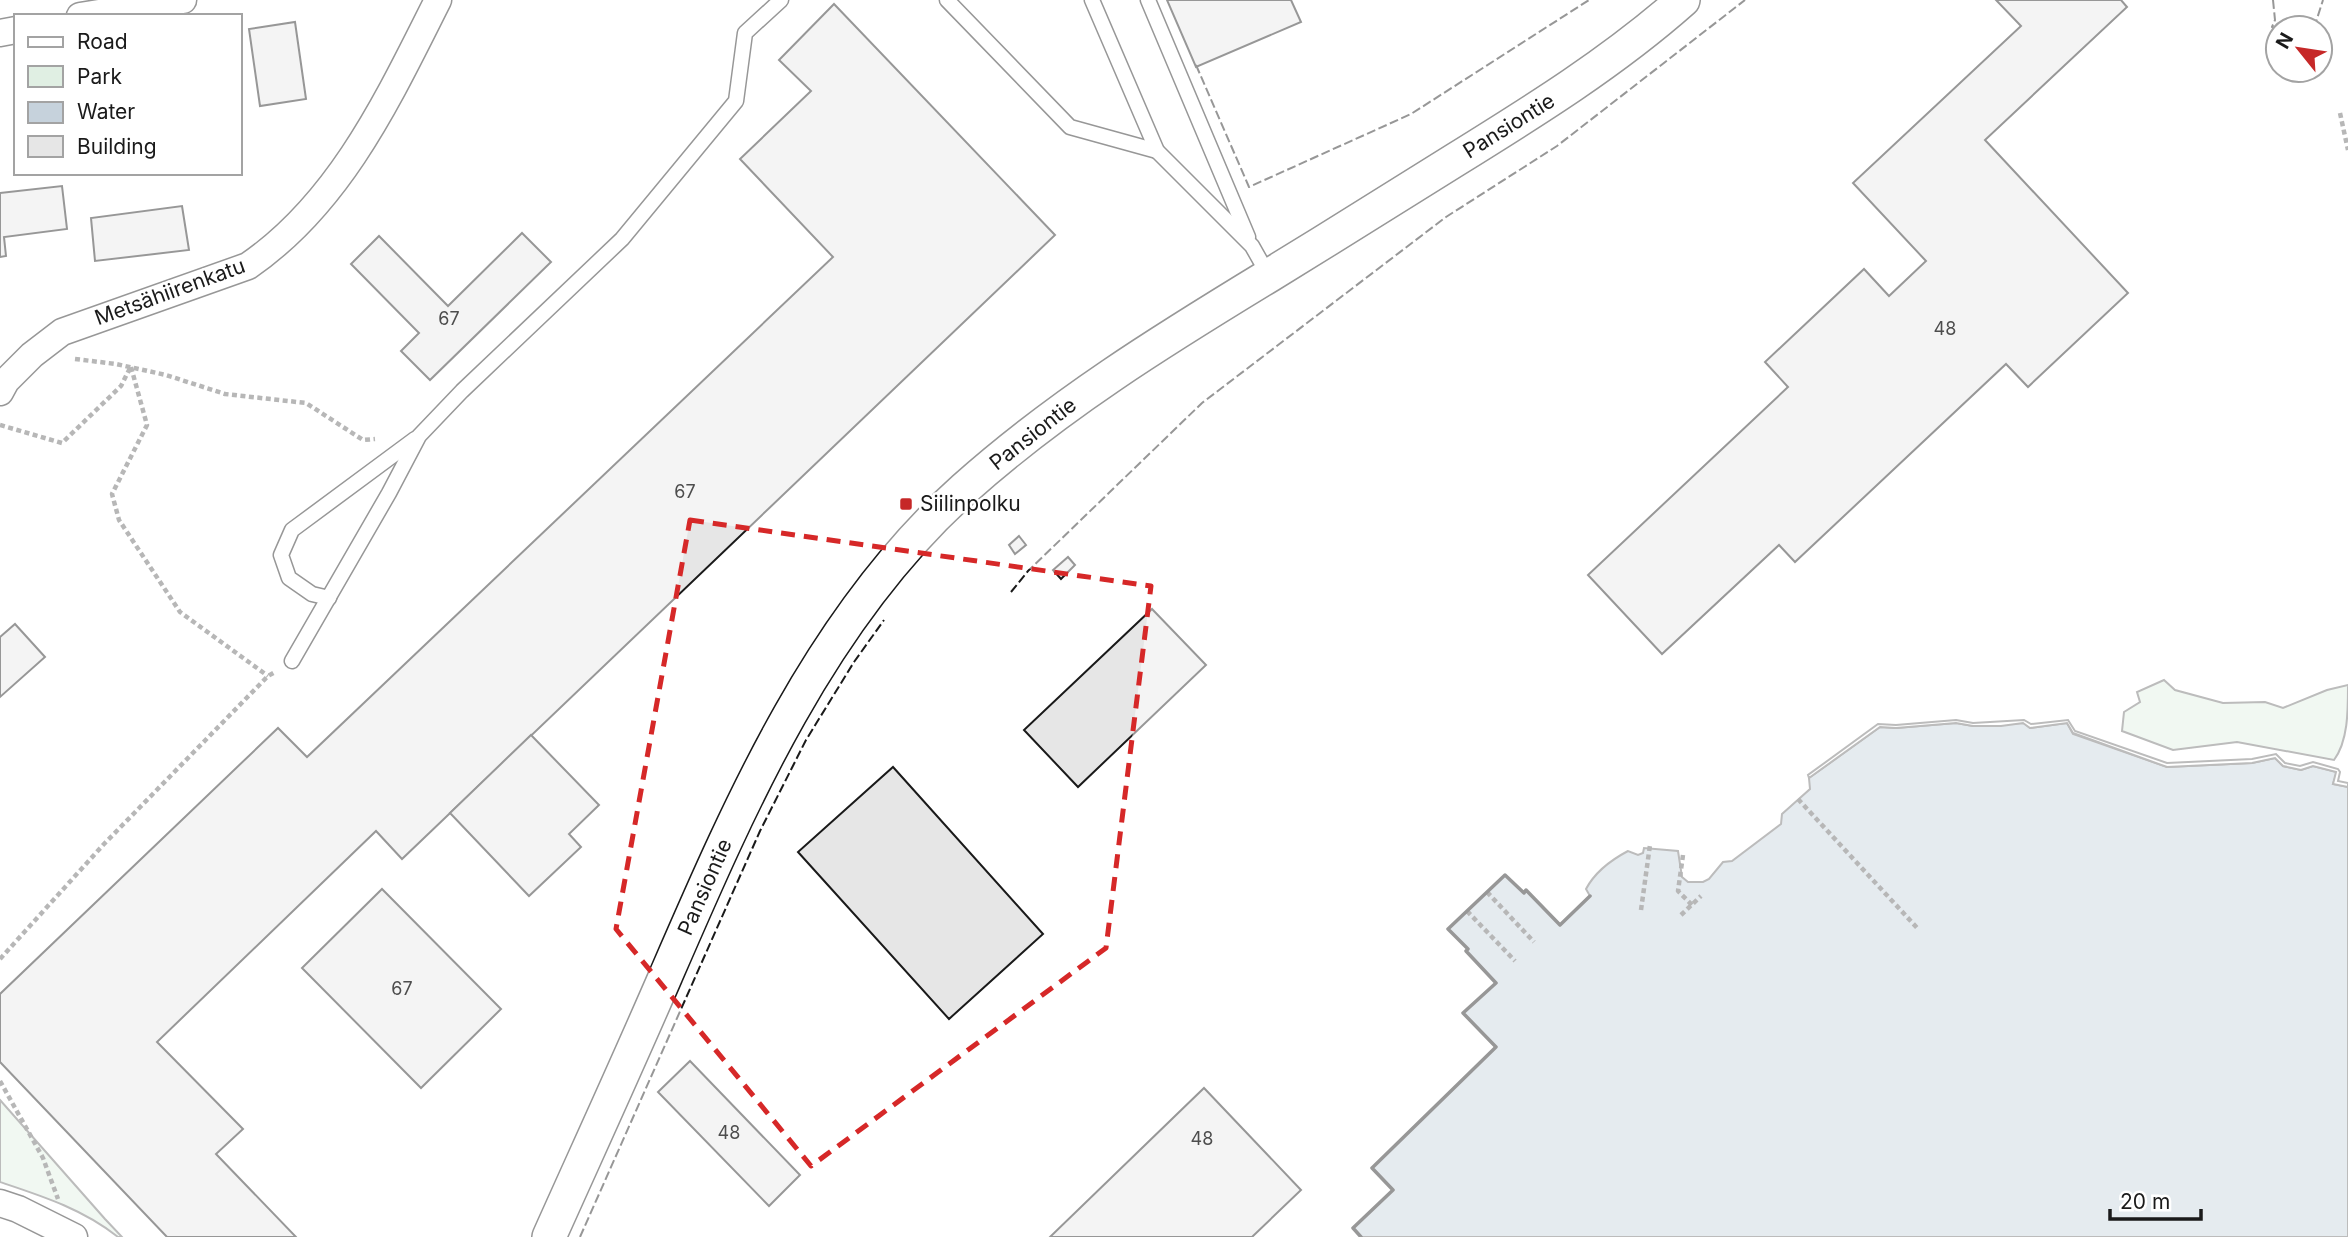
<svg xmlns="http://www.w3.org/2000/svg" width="2348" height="1237" viewBox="0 0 2348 1237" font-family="Inter,sans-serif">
  <rect width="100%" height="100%" fill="#fff"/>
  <g fill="#e0efe3" stroke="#6a6a6a" stroke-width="2">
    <path d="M2164,680L2175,690L2223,703L2265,702L2283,708L2327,690L2348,685C2348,712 2348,741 2334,760L2237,742L2173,750L2122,731L2124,712L2140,702L2137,692Z"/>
    <path d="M0,1100L105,1219L122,1237H118C83,1209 42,1196 0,1182Z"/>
  </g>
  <path fill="#c6d2dc" stroke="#6a6a6a" stroke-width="2" d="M1956,723L1973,726L2024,723L2030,728L2067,723L2073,734L2167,767L2252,763L2275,758L2283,766L2301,770L2313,766L2337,772L2333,784L2348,787V1237H1361L1353,1228L1393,1190L1372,1168L1496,1047L1463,1013L1496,983L1466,951L1467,948L1448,929L1505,875L1523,892L1526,890L1560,925L1590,896L1586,889C1595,872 1611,860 1628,851L1638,855L1643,853L1644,848L1678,851L1682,877L1688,882H1703L1709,879L1723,862L1732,861L1781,824L1782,814L1810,789L1809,778L1880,727L1896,728Z"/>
  <polygon fill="#fff" stroke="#6a6a6a" stroke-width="2" points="1956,720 1973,723 2024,720 2031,724 2068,720 2075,731 2167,763 2252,759 2276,754 2285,763 2300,766 2313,762 2338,769 2340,772 2338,781 2348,783 2348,787 2333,784 2336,772 2313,766 2301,770 2283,766 2275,758 2252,763 2167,767 2073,733 2067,723 2030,728 2023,723 2001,726 1973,726 1956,723 1896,728 1880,727 1809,778 1808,775 1878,724 1896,725"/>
  <g fill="#e6e6e6" stroke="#1a1a1a" stroke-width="2">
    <polygon points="1167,0 1291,0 1301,22 1196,67"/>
    <polygon points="1996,0 2121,0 2127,7 1985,140 2128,293 2028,387 2006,364 1795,562 1779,545 1662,654 1588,575 1788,387 1765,362 1864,269 1889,296 1926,261 1853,183 2021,26"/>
    <polygon points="834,4 1055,235 402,859 376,831 157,1042 243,1129 216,1154 296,1237 167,1237 0,1062 0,994 278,728 307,757 833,257 740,159 811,91 779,60"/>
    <polygon points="295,22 306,99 260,106 249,29"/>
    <polygon points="62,186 67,229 4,237 6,256 0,257 0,193"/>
    <polygon points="182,206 189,250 95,261 91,218"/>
    <polygon points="522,233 551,262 430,380 401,351 419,333 351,264 379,236 448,306"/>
    <polygon points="1019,536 1026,545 1015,554 1009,545"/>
    <polygon points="1068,557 1075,565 1061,579 1053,570"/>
    <polygon points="1152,609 1206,665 1078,787 1024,730"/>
    <polygon points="15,624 45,657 0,697 0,637"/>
    <polygon points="531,735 599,805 569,834 581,847 529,896 450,813"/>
    <polygon points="893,767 1043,934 949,1019 798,852"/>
    <polygon points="382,889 501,1009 421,1088 302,968"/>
    <polygon points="690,1061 800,1175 769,1206 658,1092"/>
    <polygon points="1204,1088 1301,1190 1252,1237 1050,1237"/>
  </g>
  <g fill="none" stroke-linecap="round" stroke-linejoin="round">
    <defs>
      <g id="service">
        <polyline points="947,0 1070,127 1157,151"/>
        <polyline points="1092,0 1157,151 1252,246 1269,276"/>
        <polyline points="1148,0 1248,237"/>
        <polyline points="329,598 312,594 289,578 281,555 292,530 415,439"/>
        <polyline points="292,661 389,493 419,436 462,391 622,239 736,101 745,33 781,0"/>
      </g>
      <g id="minor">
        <polyline points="80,16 183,0"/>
        <polyline points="0,33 16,30"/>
        <path d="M0,392L6,381L32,355L62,332L248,266C341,202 389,97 438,0"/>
        <polyline points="0,1203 18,1209 74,1237"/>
      </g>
      <path id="tertiary" d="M549,1237C588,1150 628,1063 666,975C741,802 821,617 964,489C1058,405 1163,340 1270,275C1332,237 1394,198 1455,160C1534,111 1613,62 1683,0"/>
    </defs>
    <use href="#service" stroke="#1a1a1a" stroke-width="17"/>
    <use href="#minor" stroke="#1a1a1a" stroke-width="29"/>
    <use href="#tertiary" stroke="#1a1a1a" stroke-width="36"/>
    <g stroke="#5f5f5f" stroke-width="4.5" stroke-dasharray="5 3.5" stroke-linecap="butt">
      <polyline points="2340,113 2348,150"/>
      <polyline points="75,359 116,364 166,375 225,394 306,403 363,440 375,439"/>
      <polyline points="131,367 147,425 112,494 119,520 180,612 268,676"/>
      <polyline points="0,425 62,443 121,386 130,368"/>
      <polyline points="1798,799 1919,930"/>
      <polyline points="1683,855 1678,891 1692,905"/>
      <polyline points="1487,892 1534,942"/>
      <polyline points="1641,910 1650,845"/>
      <polyline points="1467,911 1515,961"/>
      <polyline points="1681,915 1701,896"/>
      <polyline points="0,959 104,844 268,676 275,672"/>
      <polyline points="0,1081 43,1158 58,1199"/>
    </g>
    <use href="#service" stroke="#fff" stroke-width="14"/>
    <use href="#minor" stroke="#fff" stroke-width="26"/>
    <use href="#tertiary" stroke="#fff" stroke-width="33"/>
    <g stroke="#1a1a1a" stroke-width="2" stroke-dasharray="9 3.5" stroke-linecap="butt">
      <polyline points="2273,0 2275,20 2272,27 2278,29"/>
      <polyline points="2314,28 2323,0"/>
      <polyline points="1196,65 1249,187 1411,114 1589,0"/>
      <polyline points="1011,592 1028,571 1202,403 1446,217 1557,146 1745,0"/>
      <polyline points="580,1237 760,831 806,740 854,662 884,620"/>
    </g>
    <polyline stroke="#1a1a1a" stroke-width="3.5" points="1361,1237 1353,1228 1393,1190 1372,1168 1496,1047 1463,1013 1496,983 1466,951 1468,949 1448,929 1505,875 1524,893 1526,890 1560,925 1590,896"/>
  </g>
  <path d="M0 0H2348V1237H0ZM690,520L1151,586L1106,948L811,1166L616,929Z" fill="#fff" fill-opacity=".55" fill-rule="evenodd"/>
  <path fill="none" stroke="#d62828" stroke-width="5" stroke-dasharray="14 9" stroke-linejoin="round" d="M690,520L1151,586L1106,948L811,1166L616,929Z"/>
  <rect fill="#c62828" stroke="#fff" stroke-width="2.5" x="899" y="497" width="14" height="14" rx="3.5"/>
  <g text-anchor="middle" stroke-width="5" stroke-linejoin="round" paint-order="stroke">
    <g font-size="18" fill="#4d4d4d">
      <text x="449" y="325">67</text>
      <text x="1945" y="335">48</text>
      <text x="685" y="498">67</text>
      <text x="402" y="995">67</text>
      <text x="729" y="1139">48</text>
      <text x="1202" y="1145">48</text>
    </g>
    <g font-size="21" fill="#1a1a1a" stroke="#fff">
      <text transform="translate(1509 126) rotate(-32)" y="7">Pansiontie</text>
      <text transform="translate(170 292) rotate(-20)" y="7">Metsähiirenkatu</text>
      <text transform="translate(1033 434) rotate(-38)" y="7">Pansiontie</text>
      <text transform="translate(705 887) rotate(-66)" y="7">Pansiontie</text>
    </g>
    <g font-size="21" fill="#1a1a1a" stroke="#fff" text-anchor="start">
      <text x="920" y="511">Siilinpolku</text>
    </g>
  </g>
  <rect x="14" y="14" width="228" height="161" fill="#ffffff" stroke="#a3a3a3" stroke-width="2"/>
  <rect x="28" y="37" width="35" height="10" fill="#ffffff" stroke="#a3a3a3" stroke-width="2"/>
  <text x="77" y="49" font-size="21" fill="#1a1a1a">Road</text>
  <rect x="28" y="66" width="35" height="21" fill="#e0efe3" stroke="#a3a3a3" stroke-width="2"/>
  <text x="77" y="84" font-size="21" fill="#1a1a1a">Park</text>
  <rect x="28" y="102" width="35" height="21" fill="#c6d2dc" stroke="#a3a3a3" stroke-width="2"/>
  <text x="77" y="119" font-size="21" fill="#1a1a1a">Water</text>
  <rect x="28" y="136" width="35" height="21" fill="#e6e6e6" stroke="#a3a3a3" stroke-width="2"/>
  <text x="77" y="154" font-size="21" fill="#1a1a1a">Building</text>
  <g transform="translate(2299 49) rotate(300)"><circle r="33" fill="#ffffff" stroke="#a3a3a3" stroke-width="2"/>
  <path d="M0-5L12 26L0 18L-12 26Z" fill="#c62828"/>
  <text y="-10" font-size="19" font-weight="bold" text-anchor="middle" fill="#1a1a1a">N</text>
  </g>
  <path d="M2110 1209v10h91v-10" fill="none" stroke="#1a1a1a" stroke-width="3.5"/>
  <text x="2120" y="1209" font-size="21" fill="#1a1a1a" stroke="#ffffff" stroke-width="5" paint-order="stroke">20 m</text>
</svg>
